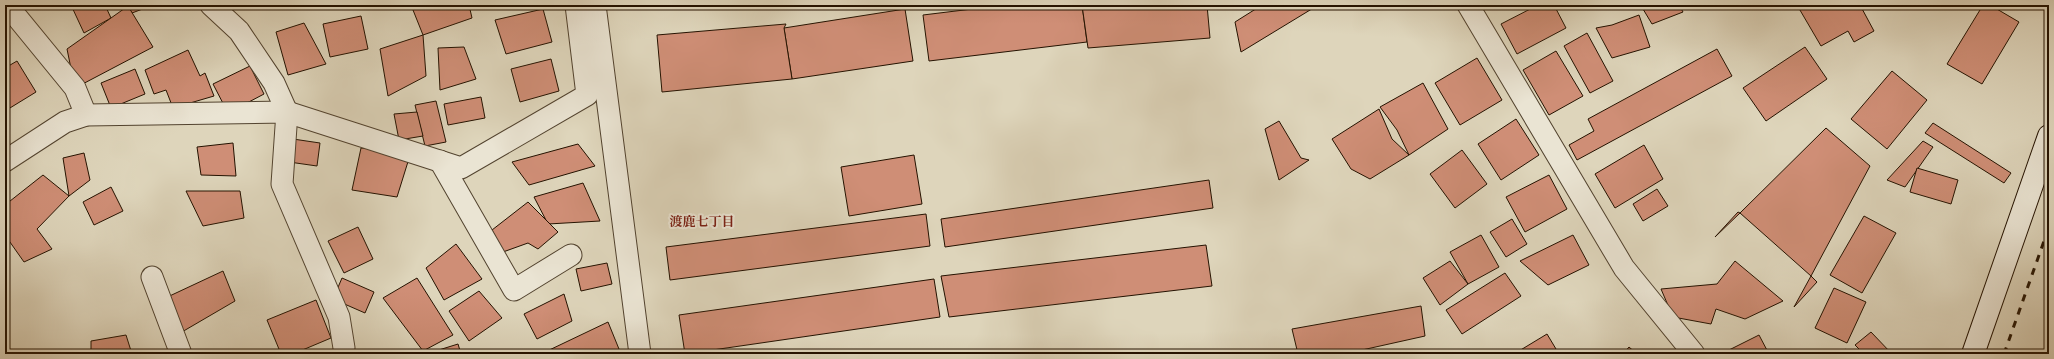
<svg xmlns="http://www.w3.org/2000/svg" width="2054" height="359" viewBox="0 0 2054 359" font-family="'Old Standard TT','Noto Serif JP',serif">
  <rect width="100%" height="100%" fill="#ded5bb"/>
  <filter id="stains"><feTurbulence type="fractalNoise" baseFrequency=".005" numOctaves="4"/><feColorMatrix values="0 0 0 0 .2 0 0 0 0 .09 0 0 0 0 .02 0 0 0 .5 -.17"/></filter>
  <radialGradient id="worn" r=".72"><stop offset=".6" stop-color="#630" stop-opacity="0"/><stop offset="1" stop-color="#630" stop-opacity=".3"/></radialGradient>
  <g fill="#cf8e76" stroke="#241200">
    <polygon points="71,5 105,5 111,18 84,33"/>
    <polygon points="127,5 153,5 132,13"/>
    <polygon points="411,5 469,5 472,18 423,35"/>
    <polygon points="1005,5 1082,5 1087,42 929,61 923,15"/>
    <polygon points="1082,5 1207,5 1210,38 1088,48"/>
    <polygon points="1262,5 1314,5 1315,7 1241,52 1235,22"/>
    <polygon points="1538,5 1554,5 1566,28 1517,54 1501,24"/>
    <polygon points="1650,5 1679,5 1683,12 1652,24 1643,9"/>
    <polygon points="1688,5 1715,5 1690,8"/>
    <polygon points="1797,5 1860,5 1874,31 1854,42 1848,31 1821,46"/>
    <polygon points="1983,5 1990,5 2019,22 1982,84 1947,64"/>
    <polygon points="128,6 153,47 75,88 67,49"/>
    <polygon points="543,9 552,42 506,54 495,20"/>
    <polygon points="905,9 913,61 792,79 784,28"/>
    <polygon points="1639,15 1650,47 1612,58 1596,28 1612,25"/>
    <polygon points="361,16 368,49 330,57 323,24"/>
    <polygon points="304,23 326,64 288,75 276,32"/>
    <polygon points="786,24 784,28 792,79 662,92 657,35"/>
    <polygon points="1587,33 1613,81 1590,93 1564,46"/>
    <polygon points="423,35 426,76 388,96 380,49"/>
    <polygon points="464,47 476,79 440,90 438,48"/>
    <polygon points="1805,47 1827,79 1766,121 1743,88"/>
    <polygon points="1717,49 1732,76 1577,160 1569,145 1594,131 1588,119"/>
    <polygon points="188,50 200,76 205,73 214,96 173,108 166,90 154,94 145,70"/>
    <polygon points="1556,51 1583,96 1549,115 1523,70"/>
    <polygon points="1477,58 1502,100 1460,125 1435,83"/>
    <polygon points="551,59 559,91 520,102 511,69"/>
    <polygon points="17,61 36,92 5,111 5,68"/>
    <polygon points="250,66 264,94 228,113 213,84"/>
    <polygon points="135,69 145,94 111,108 101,83"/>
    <polygon points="1892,71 1927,100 1887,149 1851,119"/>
    <polygon points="1423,83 1448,129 1409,155 1397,130 1380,107"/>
    <polygon points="481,97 485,118 448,125 444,104"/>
    <polygon points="436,101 446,142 425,146 415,105"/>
    <polygon points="1379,109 1392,139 1409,155 1370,179 1351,169 1332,139"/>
    <polygon points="417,112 423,136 399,140 394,114"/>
    <polygon points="1516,119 1539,155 1501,180 1478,144"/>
    <polygon points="1279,121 1301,158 1309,160 1279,180 1265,129"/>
    <polygon points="1933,123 2011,173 2004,183 1925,133"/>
    <polygon points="1826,128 1870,166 1811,276 1740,213"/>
    <polygon points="293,139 320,143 317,166 289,162"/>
    <polygon points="1923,141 1933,147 1905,187 1887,180"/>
    <polygon points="233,143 236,176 201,175 197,147"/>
    <polygon points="578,144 595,166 529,185 512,162"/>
    <polygon points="1644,145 1663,179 1615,208 1595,174"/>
    <polygon points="361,148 411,152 397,197 352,190"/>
    <polygon points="1462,150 1487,184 1455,208 1430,174"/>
    <polygon points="84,153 90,180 69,196 63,158"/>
    <polygon points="914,155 922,204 849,216 841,167"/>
    <polygon points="1917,168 1958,180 1951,204 1910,192"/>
    <polygon points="43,175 69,196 37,229 52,249 24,262 5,235 5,205"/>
    <polygon points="1549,175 1567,209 1525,232 1506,197"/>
    <polygon points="1209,180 1213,208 945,247 941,219"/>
    <polygon points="583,183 600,221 548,224 534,197"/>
    <polygon points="111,187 123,211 94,225 83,202"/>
    <polygon points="1657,189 1668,206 1643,221 1633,204"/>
    <polygon points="186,191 240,191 244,218 203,226"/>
    <polygon points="528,202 558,232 538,249 528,243 503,252 492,230"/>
    <polygon points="1738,212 1740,213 1715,237"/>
    <polygon points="926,214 930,246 670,280 666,247"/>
    <polygon points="1864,216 1896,233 1862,293 1830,275"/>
    <polygon points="1512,219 1527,244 1506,257 1490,232"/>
    <polygon points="358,227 373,259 344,273 328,241"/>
    <polygon points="1481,235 1499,267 1468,284 1450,252"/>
    <polygon points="1573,235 1589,265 1548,285 1520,261"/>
    <polygon points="456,244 482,279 444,300 426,268"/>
    <polygon points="1206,245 1212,286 949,317 941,276"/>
    <polygon points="1450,261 1468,284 1440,305 1423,278"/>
    <polygon points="1735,261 1783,301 1745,319 1716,309 1711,324 1673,317 1661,289 1717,284"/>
    <polygon points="607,263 612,284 581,291 576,269"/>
    <polygon points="223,271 235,301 175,336 161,300"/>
    <polygon points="1505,273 1521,296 1462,334 1446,310"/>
    <polygon points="1811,276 1817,282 1794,307"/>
    <polygon points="342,278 374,292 365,313 333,299"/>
    <polygon points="417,278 453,335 423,351 383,298"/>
    <polygon points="934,279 940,317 685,354 679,315"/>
    <polygon points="1834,288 1866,302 1847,343 1815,328"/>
    <polygon points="479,291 502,318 469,341 449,311"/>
    <polygon points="564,294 572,321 537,339 524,314"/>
    <polygon points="316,300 331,338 293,354 281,354 267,320"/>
    <polygon points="1421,306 1425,336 1344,354 1298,354 1292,329"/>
    <polygon points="608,322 621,354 543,353"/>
    <polygon points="1871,332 1892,354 1864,354 1855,345"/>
    <polygon points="1547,334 1559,354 1514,354"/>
    <polygon points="126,335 132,354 91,354 91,341"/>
    <polygon points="1759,335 1769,354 1721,354"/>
    <polygon points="458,344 461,354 426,354"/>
    <polygon points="1629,347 1637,354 1623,354"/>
    <polygon points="1846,349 1850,354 1839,354"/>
  </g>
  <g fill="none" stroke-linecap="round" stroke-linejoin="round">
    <defs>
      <g id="street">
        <polyline points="7,5 75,88 86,115"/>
        <polyline points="211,5 239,31 274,83 287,112 282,184 339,317 344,348"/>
        <polyline points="595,5 640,354"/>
        <polyline points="1468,5 1624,268 1694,354"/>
        <polyline points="5,161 65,122 86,115 287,112 461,168 587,95 576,5"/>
        <polyline points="440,161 514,290 571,255"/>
        <polyline points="152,277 181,354"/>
      </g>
      <polyline id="secondary" points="1973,354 2049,136"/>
    </defs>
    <use href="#street" stroke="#52432f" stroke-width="23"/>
    <use href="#secondary" stroke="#241200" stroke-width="24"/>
    <use href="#street" stroke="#eae4d3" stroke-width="21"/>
    <use href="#secondary" stroke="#eae4d3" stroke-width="22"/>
    <polyline stroke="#241200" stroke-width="3" stroke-dasharray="7 7" stroke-linecap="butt" points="2004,354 2049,227"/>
  </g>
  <g text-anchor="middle" stroke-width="4" stroke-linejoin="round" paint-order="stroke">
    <g font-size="13" font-weight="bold" fill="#7a1f14" stroke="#eae4d3">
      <text x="702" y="226">渡鹿七丁目</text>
    </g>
  </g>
  <rect width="2054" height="359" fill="none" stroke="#ded5bb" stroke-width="20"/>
  <rect x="6" y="6" width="2042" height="347" fill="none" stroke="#241200" stroke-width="2"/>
  <rect x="10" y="10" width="2034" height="339" fill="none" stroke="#241200"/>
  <rect width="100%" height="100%" filter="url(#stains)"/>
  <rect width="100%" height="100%" fill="url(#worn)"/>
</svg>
